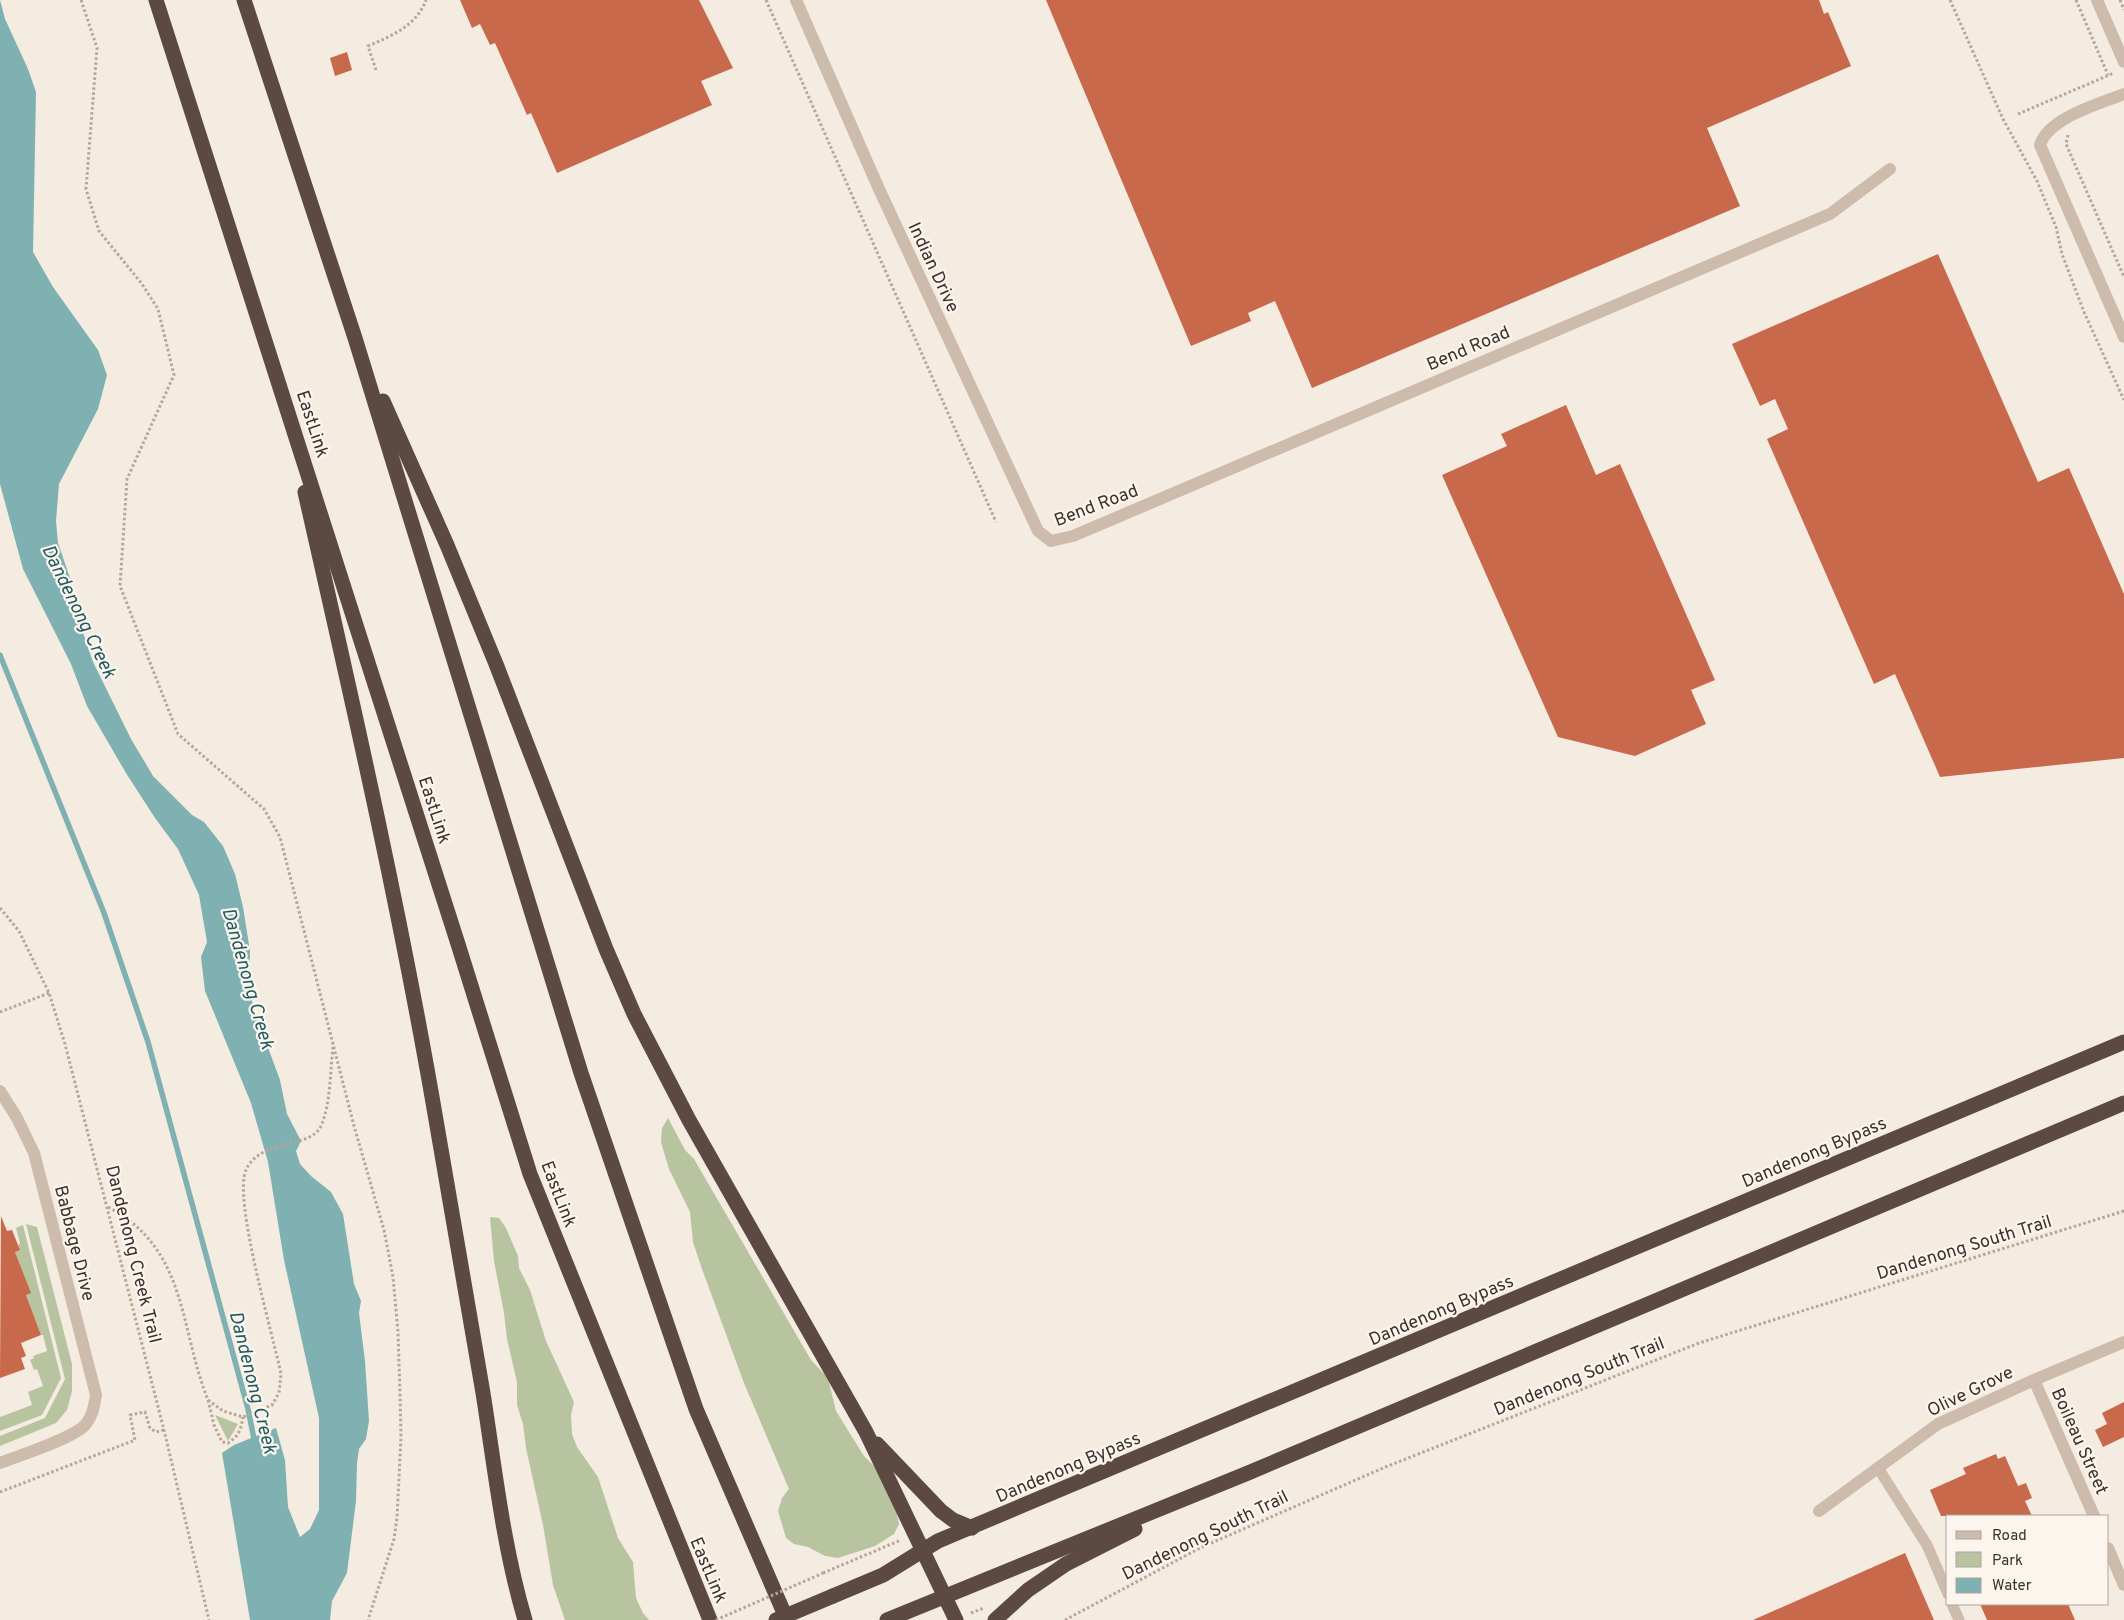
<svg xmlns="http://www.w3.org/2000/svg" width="2124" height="1620" viewBox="0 0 2124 1620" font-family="Overpass,sans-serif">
  <rect width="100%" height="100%" fill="#f4ebe1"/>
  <g fill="#b8c4a0">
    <polygon points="668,1118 685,1150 694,1159 811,1360 828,1378 836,1411 864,1456 880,1472 895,1504 899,1524 894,1534 875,1546 838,1558 825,1556 808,1547 794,1544 786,1538 778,1511 782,1498 789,1489 744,1383 702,1269 693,1242 690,1212 669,1169 661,1142 662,1128"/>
    <polygon points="490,1217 499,1218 506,1228 518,1256 519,1268 530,1290 546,1341 574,1402 571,1415 572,1434 577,1447 598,1477 618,1538 633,1562 636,1598 643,1613 649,1620 565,1620 553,1585 543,1525 526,1448 523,1424 517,1405 517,1382 507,1339 504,1313 494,1261"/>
    <polygon points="26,1224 37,1227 72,1364 72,1391 67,1410 56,1423 0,1446 0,1436 45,1418 65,1379"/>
    <polygon points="23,1225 61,1378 42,1415 0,1431 0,1417 32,1405 28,1392 43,1386 37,1369 34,1370 30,1360 34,1358 33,1356 47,1351 43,1335 41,1335 26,1295 15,1252 20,1243 16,1228"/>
    <polygon points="215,1415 238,1424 228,1441"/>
  </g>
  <polygon fill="#7fb0b2" points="0,0 5,19 28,69 36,92 33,252 53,287 98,350 107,375 98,409 59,484 56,521 58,543 71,581 77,615 93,662 131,739 153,776 192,815 204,822 223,846 235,874 243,907 250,951 249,982 253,1007 280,1080 287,1114 301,1141 296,1151 300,1164 311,1176 331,1192 343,1214 354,1284 361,1301 359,1313 365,1361 369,1421 366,1439 359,1449 357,1463 356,1501 347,1573 332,1601 330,1620 250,1620 222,1453 234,1445 276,1428 285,1460 288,1507 300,1537 310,1529 319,1510 319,1418 284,1260 268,1162 251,1103 205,991 201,957 207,942 199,895 178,849 155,818 126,773 87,706 71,664 23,569 0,484"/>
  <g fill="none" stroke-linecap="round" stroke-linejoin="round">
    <polyline stroke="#7fb0b2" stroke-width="5.5" points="0,655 104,913 148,1042 248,1409 255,1444"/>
  </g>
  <g fill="#c8694b">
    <polygon points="460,0 699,0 733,68 701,81 712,105 557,173 531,113 527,115 495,43 490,45 480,24 472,28"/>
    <polygon points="1046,0 1819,0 1824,14 1828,12 1851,66 1707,128 1740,206 1312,388 1275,301 1248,313 1251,321 1191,346"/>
    <polygon points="347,52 352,70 335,76 330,58"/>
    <polygon points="1938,254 2038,482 2069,468 2124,594 2124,758 1940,777 1895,674 1874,684 1767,439 1788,429 1775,399 1760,406 1732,344"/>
    <polygon points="1566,405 1596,475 1620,464 1715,680 1691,690 1706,724 1635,756 1558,737 1442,475 1507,446 1501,434"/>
    <polygon points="1,1216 7,1231 12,1230 20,1250 15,1252 31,1293 26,1295 41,1335 21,1343 26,1356 21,1358 25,1369 0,1378"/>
    <polygon points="2124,1402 2124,1437 2103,1447 2095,1430 2107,1424 2102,1413"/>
    <polygon points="1996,1454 1998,1459 2005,1456 2018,1486 2026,1483 2032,1498 2025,1501 2032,1516 1941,1516 1930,1490 1966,1474 1963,1468"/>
    <polygon points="1905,1553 1934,1620 1753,1620"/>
    <polygon points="1980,1604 2068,1604 2075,1620 1987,1620"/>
  </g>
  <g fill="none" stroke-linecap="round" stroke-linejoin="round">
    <g stroke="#b9a596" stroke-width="3" stroke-dasharray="2.5 2.5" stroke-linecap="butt">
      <polyline points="81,0 97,48 86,189 99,231 142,284 158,309 174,375 127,479 120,586 178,734 264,809 280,837 354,1126 384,1230 393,1277 398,1332 400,1393 401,1437 397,1518 394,1539 368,1620"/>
      <polyline points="766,0 996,522"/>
      <polyline points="1950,0 2003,119 2037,181 2056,227 2062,254 2084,312 2124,400"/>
      <polyline points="2076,0 2108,75"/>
      <polyline points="2120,0 2124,10"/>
      <path d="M376,70L368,46C392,36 417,25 426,0"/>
      <polyline points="2018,114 2114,73"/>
      <polyline points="2068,135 2066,144 2124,277"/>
      <polyline points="0,908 19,931 49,993 65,1044 164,1430 209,1620"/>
      <polyline points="0,1012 49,993"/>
      <path d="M108,1207C188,1249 179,1328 208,1400L223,1411L243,1417L272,1405L279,1393L281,1374C273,1335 233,1199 246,1170C260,1138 311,1149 321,1126C331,1102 330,1072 333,1047"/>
      <path d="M208,1400L214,1425L222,1442L228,1443C239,1436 241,1429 243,1417"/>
      <polyline points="0,1492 135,1440 130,1415 145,1412 150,1428 156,1432 164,1430"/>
      <polyline points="823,1573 901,1540"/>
      <polyline points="971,1613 984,1608"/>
      <polyline points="1065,1620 1200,1548 1388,1466 1699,1343 2124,1211"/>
    </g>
    <g stroke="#cdbbac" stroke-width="11">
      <polyline points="1878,1468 1927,1545 1948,1594"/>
      <polyline points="1952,1604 1959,1620"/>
    </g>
    <g stroke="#cdbbac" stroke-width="12">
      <polyline points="796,0 879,189 1038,531 1051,541 1073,536 1830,214 1890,169"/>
      <polyline points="2097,0 2124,62"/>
      <path d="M2124,94C2099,104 2048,118 2040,145L2124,337"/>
      <path d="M0,1091L17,1118L34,1153L96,1395C94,1406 93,1415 86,1424C75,1438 18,1456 0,1463"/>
      <polyline points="2034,1380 2094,1516"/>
      <polyline points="1819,1511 1938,1424 2034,1380 2124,1342"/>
      <polyline points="2108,1548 2124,1585"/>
    </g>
    <g stroke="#5c4a42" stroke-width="15">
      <polyline points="156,0 458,944 530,1174 710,1620"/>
      <polyline points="244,0 355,338 581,1073 696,1409 787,1620"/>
      <polyline points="383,401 447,545 496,664 606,949 634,1014 689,1120 866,1432 956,1620"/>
      <path d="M305,492C352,700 400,909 436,1120C451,1211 468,1302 483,1393C495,1469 503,1546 525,1620"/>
      <polyline points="877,1444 941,1511 953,1520 972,1528"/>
      <polyline points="833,1596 883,1575 938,1541 2124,1042"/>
      <polyline points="887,1620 1248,1473 2124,1103"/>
      <polyline points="995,1620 1028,1590 1066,1564 1135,1529"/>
    </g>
    <polyline stroke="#b9a596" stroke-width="3" stroke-dasharray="2.5 2.5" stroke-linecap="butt" points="716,1620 823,1573"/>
    <polyline stroke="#5c4a42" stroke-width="15" points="776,1620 833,1596"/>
  </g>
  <g text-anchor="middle" stroke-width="4.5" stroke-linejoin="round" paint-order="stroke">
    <g font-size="18" fill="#3b302b" stroke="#fbf5ee">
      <text transform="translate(934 267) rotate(65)" y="6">Indian Drive</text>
      <text transform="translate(1468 348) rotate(-23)" y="6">Bend Road</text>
      <text transform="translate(313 424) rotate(72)" y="6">EastLink</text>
      <text transform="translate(1096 505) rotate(-21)" y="6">Bend Road</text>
      <text transform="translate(435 810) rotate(72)" y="6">EastLink</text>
      <text transform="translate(1814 1152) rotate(-23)" y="6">Dandenong Bypass</text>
      <text transform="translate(559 1194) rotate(69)" y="6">EastLink</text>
      <text transform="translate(75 1243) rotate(76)" y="6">Babbage Drive</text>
      <text transform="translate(1964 1247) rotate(-17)" y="6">Dandenong South Trail</text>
      <text transform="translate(134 1254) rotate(76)" y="6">Dandenong Creek Trail</text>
      <text transform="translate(1441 1310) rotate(-23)" y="6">Dandenong Bypass</text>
      <text transform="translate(1579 1376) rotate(-22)" y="6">Dandenong South Trail</text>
      <text transform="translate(1970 1391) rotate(-26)" y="6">Olive Grove</text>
      <text transform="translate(2080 1441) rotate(66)" y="6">Boileau Street</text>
      <text transform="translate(1068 1467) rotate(-23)" y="6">Dandenong Bypass</text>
      <text transform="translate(1205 1535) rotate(-26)" y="6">Dandenong South Trail</text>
      <text transform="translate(709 1570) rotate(67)" y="6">EastLink</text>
    </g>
    <g font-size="19" font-style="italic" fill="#1f5a5e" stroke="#fbf5ee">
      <text transform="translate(80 611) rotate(64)" y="7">Dandenong Creek</text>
      <text transform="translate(249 978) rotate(74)" y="7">Dandenong Creek</text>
      <text transform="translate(254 1382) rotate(76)" y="7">Dandenong Creek</text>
    </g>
  </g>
  <rect x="1946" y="1515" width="162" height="90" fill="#fbf5ee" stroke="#aea6a0"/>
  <rect x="1956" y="1531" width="25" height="8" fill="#cdbbac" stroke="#aea6a0"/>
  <text x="1992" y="1540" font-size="15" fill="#3b302b">Road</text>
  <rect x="1956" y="1552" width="25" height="15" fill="#b8c4a0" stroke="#aea6a0"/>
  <text x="1992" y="1565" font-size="15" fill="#3b302b">Park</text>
  <rect x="1956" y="1578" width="25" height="15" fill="#7fb0b2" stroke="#aea6a0"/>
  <text x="1992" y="1590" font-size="15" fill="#3b302b">Water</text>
</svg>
